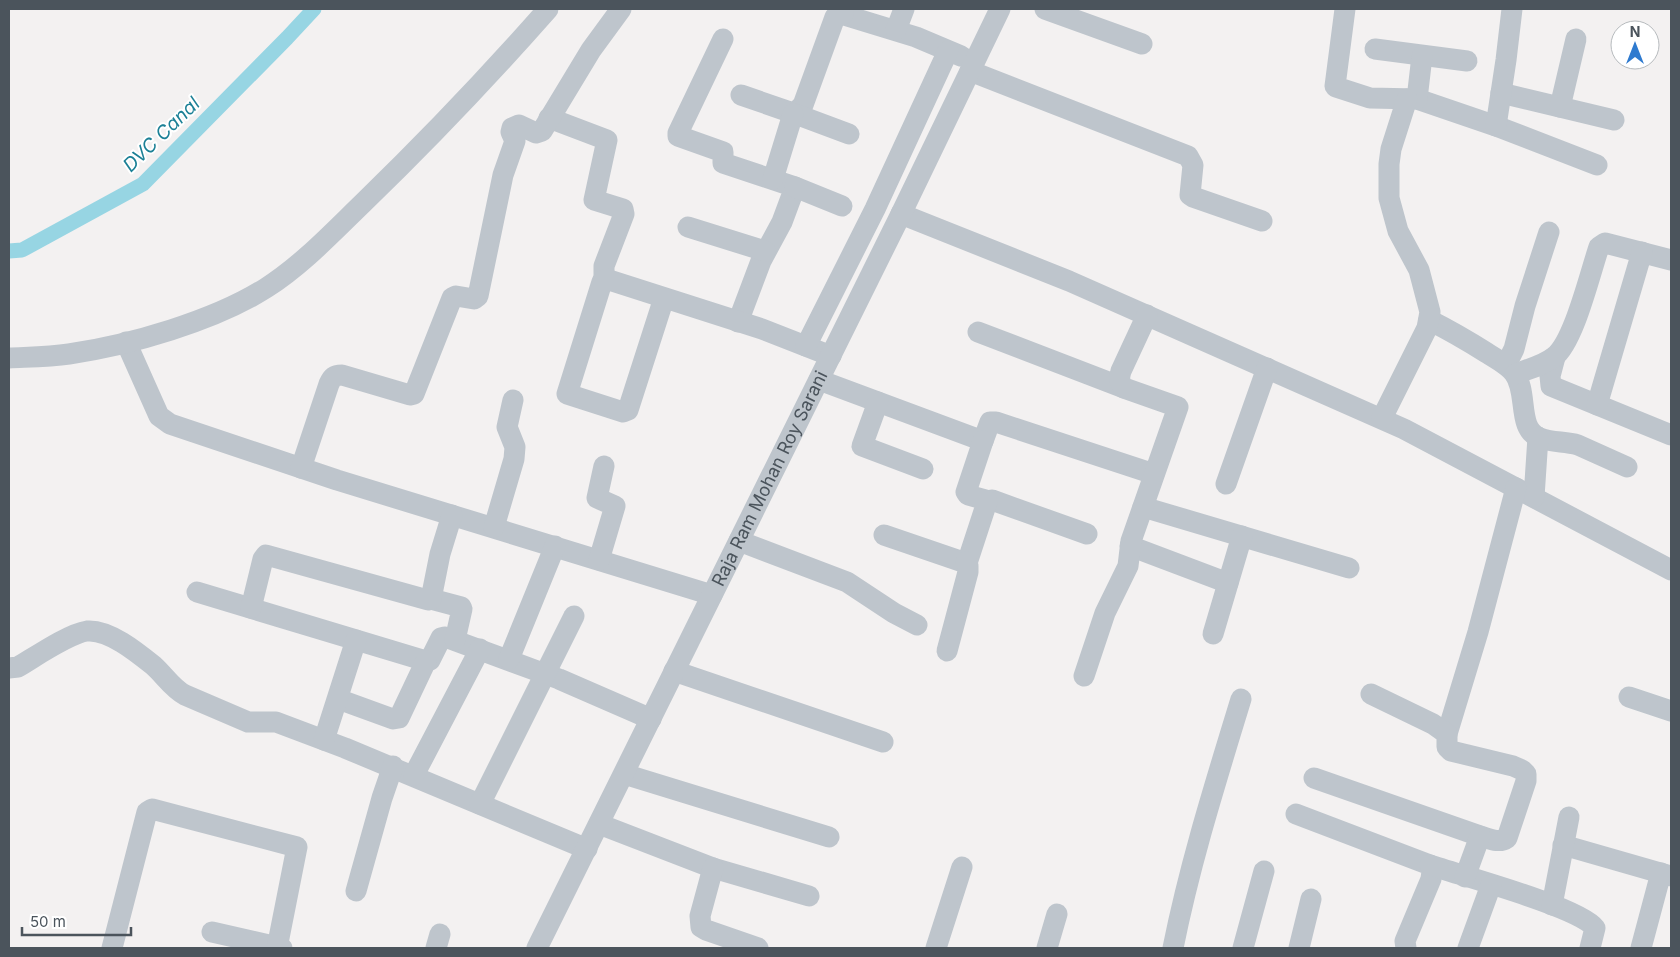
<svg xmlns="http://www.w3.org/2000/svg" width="1680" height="957" viewBox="0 0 1680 957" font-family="Inter,sans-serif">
  <rect width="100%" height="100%" fill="#f3f1f1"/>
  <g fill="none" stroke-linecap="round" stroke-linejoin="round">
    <polyline stroke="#97d5e3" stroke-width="15" points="9,251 22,250 143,184 287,38 314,9"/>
    <g stroke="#bec5cc" stroke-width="21">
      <polyline points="844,9 842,13 844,15 916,37 961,56"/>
      <polyline points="1045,9 1142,44"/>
      <polyline points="1345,9 1335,86 1336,87 1370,98 1417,99 1496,126 1597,165"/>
      <polyline points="896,30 904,9"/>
      <polyline points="723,39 678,133 678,136 723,152 723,163 795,187 782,222 761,261 738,322"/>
      <polyline points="1375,49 1467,61"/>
      <polyline points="970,71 1188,156 1193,165 1190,195 1193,197 1262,221"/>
      <polyline points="1501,93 1614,120"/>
      <polyline points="741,95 790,112 796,112 803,105 835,17 843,14"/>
      <polyline points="1417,99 1422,56"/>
      <polyline points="1560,107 1576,39"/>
      <polyline points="790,112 849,134"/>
      <polyline points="549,118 607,140 594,200 623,209 624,214 604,266 604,280"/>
      <polyline points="1496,126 1506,60 1512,9"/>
      <polyline points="773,179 793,114"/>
      <polyline points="795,187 842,206"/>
      <polyline points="901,214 1069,281 1404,429 1671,570"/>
      <polyline points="688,227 765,251"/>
      <polyline points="664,298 628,410 623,412 567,394 602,282 606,279 762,329 831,356"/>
      <path d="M1429,320C1449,330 1468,341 1487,353C1496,359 1507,364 1514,373C1529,392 1516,429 1540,438C1553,443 1565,441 1578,445L1627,467"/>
      <polyline points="978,332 1124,388"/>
      <polyline points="126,342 159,416 170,424 337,480 712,595"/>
      <polyline points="806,346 875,209 948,51"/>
      <polyline points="1555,357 1550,376 1551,386 1671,435"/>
      <path d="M9,358C29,357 49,357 69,354C130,345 214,321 266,288C302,265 332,233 363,203C427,141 489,76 548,9"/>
      <polyline points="1506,365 1514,349 1525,306 1549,232"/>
      <path d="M1515,374C1528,369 1543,366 1554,357C1574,342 1590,273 1599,247L1605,243L1671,260"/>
      <polyline points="819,380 983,441 990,422 996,422 1154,474"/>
      <polyline points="878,402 862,446 923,469"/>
      <polyline points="1597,405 1642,252"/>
      <polyline points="1382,418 1427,328 1430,312 1419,270 1398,231 1389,198 1389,164 1391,149 1407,99"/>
      <path d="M301,468L329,384C332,377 334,375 342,375L410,395L414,394L452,298L456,296L474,299L478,296L503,175L515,141L511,132L512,128L519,125L536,133L542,131L591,50L621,9"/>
      <polyline points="1226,484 1267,368"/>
      <polyline points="1534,497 1538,437"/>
      <polyline points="987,501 992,500 1087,534"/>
      <polyline points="1143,507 1349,568"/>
      <polyline points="494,527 514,459 515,447 507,427 513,400"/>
      <polyline points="884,535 963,562 968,560 987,502 986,500 968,495 966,492 983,441"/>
      <polyline points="739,541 847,582 894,613 917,625"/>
      <polyline points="1130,546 1228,583"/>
      <polyline points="599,560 615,506 597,498 604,466"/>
      <polyline points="197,592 426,661 430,660 441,638 445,637 559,679 651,719"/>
      <polyline points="431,599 461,607 462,609 455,640"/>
      <polyline points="251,608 263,559 266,555 428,600 431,599 440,554 452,515"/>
      <polyline points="1213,634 1242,536"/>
      <polyline points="947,651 968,572 968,566 966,562"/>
      <polyline points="509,659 555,546"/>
      <path d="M9,668L18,667C35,657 68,634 87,631C109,629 138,653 154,666C164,675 173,689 185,695L248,722H276L345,748L587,849"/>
      <polyline points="674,671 883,742"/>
      <path d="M1084,676L1105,613L1128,566L1131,541L1178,407L1124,388C1119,382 1119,378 1121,371L1147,315"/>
      <polyline points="1629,697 1671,711"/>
      <polyline points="338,699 393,719 399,718 426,661"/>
      <polyline points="1447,734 1478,632 1516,488"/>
      <polyline points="324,740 356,640"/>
      <polyline points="624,774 829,837"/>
      <polyline points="414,775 480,649"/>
      <path d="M1314,778L1480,836C1488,838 1499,844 1507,838L1526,781V774L1522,770L1513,766L1451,751L1447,747V734L1433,724L1371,694"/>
      <polyline points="480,804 574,616"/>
      <polyline points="1296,814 1430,865 1432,871 1431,879 1405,941 1406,948"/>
      <polyline points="599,824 713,868 809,896"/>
      <polyline points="1563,845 1671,876"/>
      <path d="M1430,865C1462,876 1579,907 1595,928L1590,948"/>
      <polyline points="713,868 700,916 701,927 706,930 758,948"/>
      <polyline points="1465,877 1480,836"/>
      <polyline points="356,891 382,798 393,766"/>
      <polyline points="1552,905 1569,817"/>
      <polyline points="212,932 282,948"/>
      <polyline points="112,948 147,812 152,809 297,847 277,948"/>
      <polyline points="436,948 440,934"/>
      <path id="s1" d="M537,948L901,214L1000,9"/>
      <polyline points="936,948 962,867"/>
      <polyline points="1047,948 1057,914"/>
      <path d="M1173,948C1190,863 1216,781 1241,699"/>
      <polyline points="1243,948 1264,871"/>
      <polyline points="1299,948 1311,899"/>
      <polyline points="1468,948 1491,885"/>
      <polyline points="1641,948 1661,873"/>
    </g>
  </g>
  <g text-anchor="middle" stroke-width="4" stroke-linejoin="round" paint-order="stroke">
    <g font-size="18" fill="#4b545c" stroke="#fff">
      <text dy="6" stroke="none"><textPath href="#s1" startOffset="524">Raja Ram Mohan Roy Sarani</textPath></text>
    </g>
    <g font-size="19" font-style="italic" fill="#1c8096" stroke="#fff">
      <text transform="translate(161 134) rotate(-44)" y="7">DVC Canal</text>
    </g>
  </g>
  <rect width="1680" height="957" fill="none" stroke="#4b545c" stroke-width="20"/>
  <g transform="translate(1635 45)"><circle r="24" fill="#ffffff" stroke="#b7bbbe"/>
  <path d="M0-4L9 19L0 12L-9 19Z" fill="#2e7acf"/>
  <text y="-8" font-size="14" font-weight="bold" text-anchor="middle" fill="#4b545c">N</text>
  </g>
  <path d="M22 927v8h109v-8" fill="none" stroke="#4b545c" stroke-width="2.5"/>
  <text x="30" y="927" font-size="15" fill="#4b545c" stroke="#ffffff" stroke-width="4" paint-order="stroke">50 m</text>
</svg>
